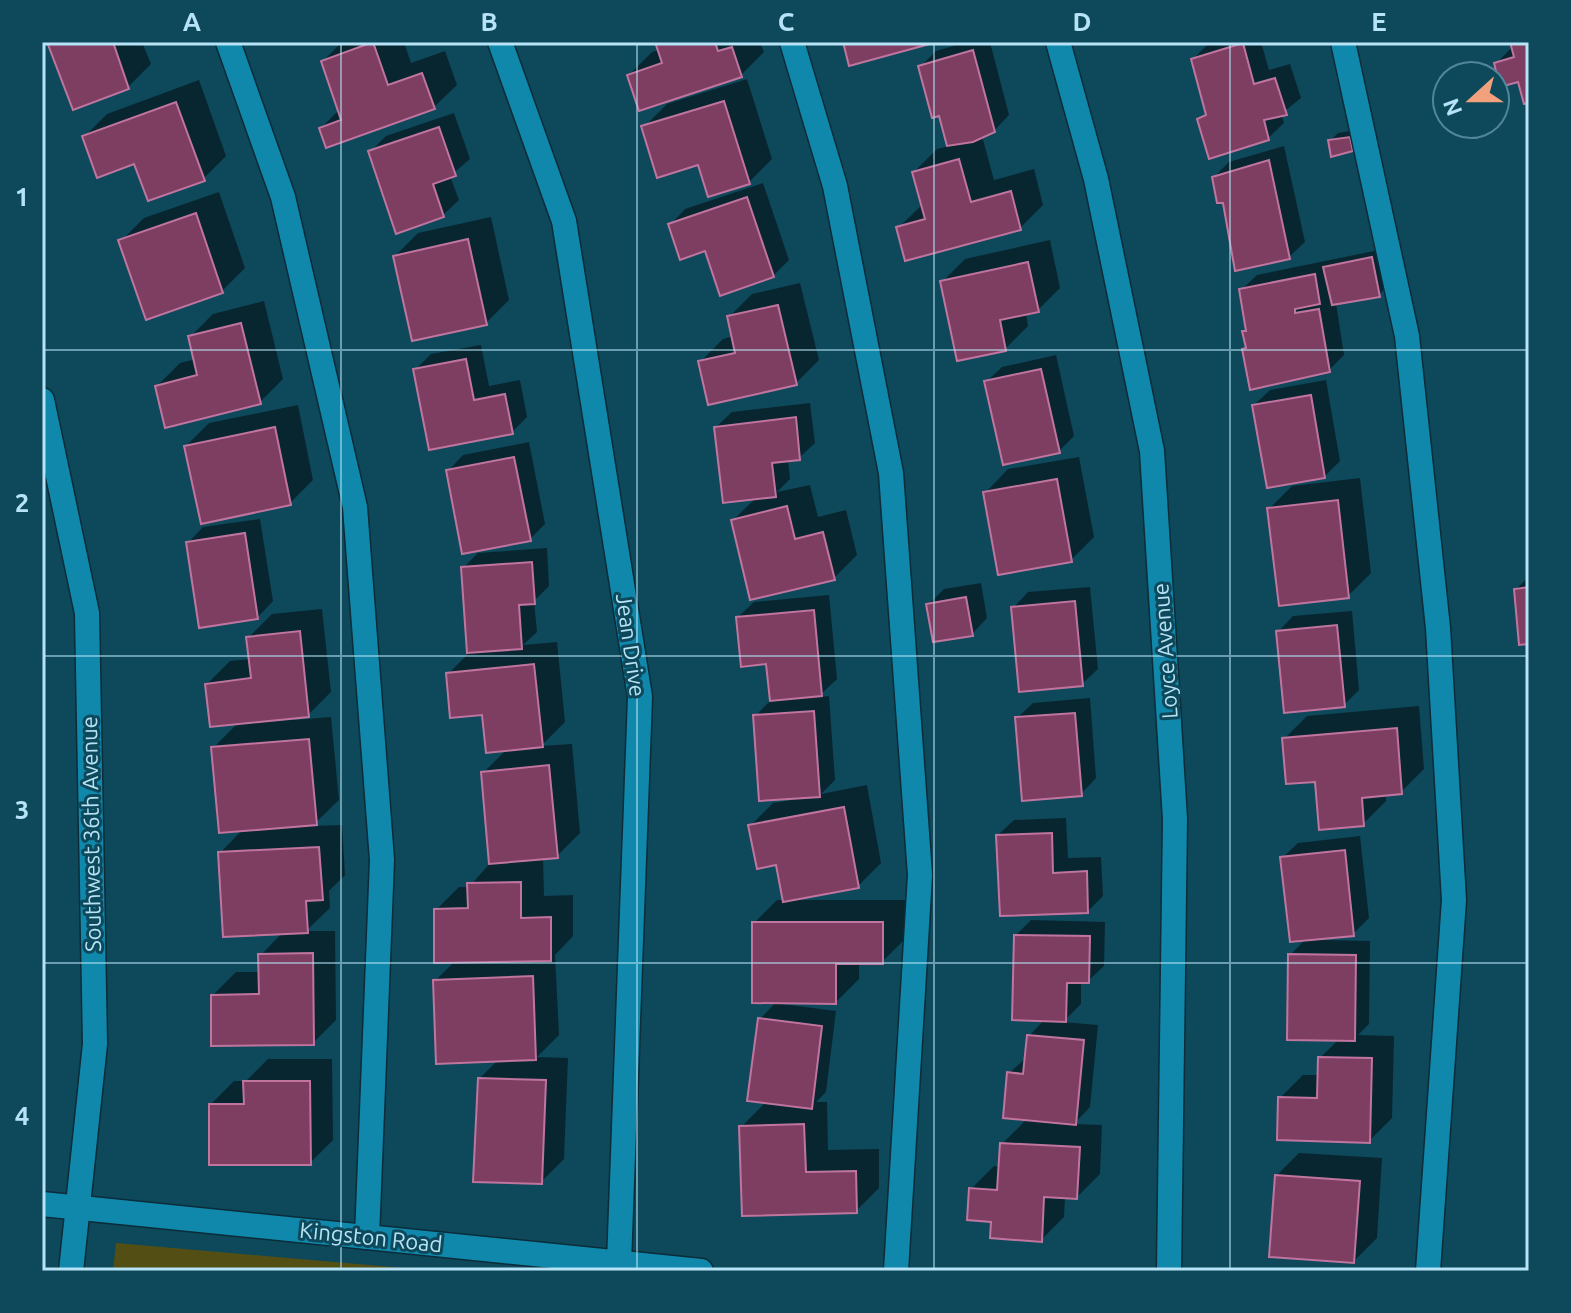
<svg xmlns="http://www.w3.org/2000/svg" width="1571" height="1313" viewBox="0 0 1571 1313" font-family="Ubuntu,sans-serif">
  <rect width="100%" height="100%" fill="#0e485b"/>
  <polygon fill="#534f14" points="116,1243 438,1271 113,1271"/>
  <g fill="#0007">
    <polygon points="49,42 142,42 151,64 128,87"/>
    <polygon points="342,42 404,42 411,63 445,51 457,85 434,107 321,128 340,109 323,61"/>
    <polygon points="657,42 760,42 764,52 741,75 629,75 652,52 660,50"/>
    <polygon points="967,42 990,42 1009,115 994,131 982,136 994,180 1034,169 1043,205 1020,228 898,228 923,204 914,172 937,149 949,146 941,114 921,66 936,51"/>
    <polygon points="1215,42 1261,42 1269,70 1290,64 1301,98 1281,114 1284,123 1268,138 1200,119 1207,112 1193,59 1208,44"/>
    <polygon points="1512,42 1529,42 1529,101 1519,79 1496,64 1513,46"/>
    <polygon points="747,79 772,159 749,182 699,163 644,127 667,104"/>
    <polygon points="199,80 226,156 203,179 135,162 84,137 107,114"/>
    <polygon points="454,113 470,159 450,176 459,200 443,215 370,152 386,136"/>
    <polygon points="1357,130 1359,142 1352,150 1330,141 1338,133"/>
    <polygon points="1284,146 1305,242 1289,257 1225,201 1214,177 1229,162"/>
    <polygon points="763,183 789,260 773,276 706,249 670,225 685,209"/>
    <polygon points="219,192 245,268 222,291 148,317 121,241 144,218"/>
    <polygon points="491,217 509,300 486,323 395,256 418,233"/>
    <polygon points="1050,240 1060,288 1038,310 1026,313 1028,326 1005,349 942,282 965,259"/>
    <polygon points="1379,250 1386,287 1379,295 1336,303 1344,355 1329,370 1248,347 1241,290 1257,275"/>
    <polygon points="800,283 819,360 796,383 700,362 723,339 734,336 729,317 752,294"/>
    <polygon points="264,301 283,379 260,402 157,386 180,363 196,359 190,337 213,314"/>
    <polygon points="481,345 489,386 520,380 527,417 512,432 415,370 431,354"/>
    <polygon points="1056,355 1074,436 1059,451 986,382 1002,367"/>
    <polygon points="1326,380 1340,461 1325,476 1254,405 1270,390"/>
    <polygon points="810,403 815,443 799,458 788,459 790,479 777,492 810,485 818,517 846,510 857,555 834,578 733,520 757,497 716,427 732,412"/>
    <polygon points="298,405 313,480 290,503 186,446 209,423"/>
    <polygon points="529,442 545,524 530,539 448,471 463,455"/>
    <polygon points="1079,457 1094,537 1071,560 986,492 1008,469"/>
    <polygon points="1360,478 1371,573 1348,596 1269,509 1292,486"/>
    <polygon points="260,519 273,601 258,617 188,543 203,527"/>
    <polygon points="547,548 549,586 534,601 537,632 523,645 557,642 565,722 541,746 572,744 580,833 557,856 543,857 544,896 573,895 573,936 555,955 559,1035 537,1057 568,1058 564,1159 541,1182 480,1078 498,1060 435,981 455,961 436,910 459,887 469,887 491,862 483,773 507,749 483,713 448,674 469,653 463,568 478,553"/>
    <polygon points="1529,577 1529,642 1516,589"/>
    <polygon points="981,583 987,618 972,634 929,604 944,589"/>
    <polygon points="1090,587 1098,669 1082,684 1013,608 1028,592"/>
    <polygon points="829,595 837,679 818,697 829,696 835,780 821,794 867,785 881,863 858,886 798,898 799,900 906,900 905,939 882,962 859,962 859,979 836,1002 782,1001 782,1004 836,1011 826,1092 816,1102 827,1102 828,1150 879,1149 879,1188 856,1211 741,1127 767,1101 760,1019 777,1001 754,923 777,900 785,900 778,863 750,826 773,803 792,800 755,716 770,701 768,662 738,617 754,602"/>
    <polygon points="322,609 331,692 308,715 294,716 294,720 331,717 339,800 312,826 342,825 345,875 329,891 330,908 306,931 335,931 336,1020 313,1043 213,995 236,972 261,972 261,955 283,932 220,853 243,829 213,748 239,722 207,684 230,661 251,659 249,637 272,614"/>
    <polygon points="1352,611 1359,690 1344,705 1278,632 1293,616"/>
    <polygon points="1090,698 1096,778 1081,794 1017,718 1033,703"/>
    <polygon points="1419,706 1424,769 1401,792 1386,793 1386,801 1363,824 1316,779 1284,739 1307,716"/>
    <polygon points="1066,818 1068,858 1101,857 1103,896 1088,911 998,835 1014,820"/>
    <polygon points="1360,836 1369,918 1353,934 1321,937 1321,940 1370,941 1369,1024 1358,1035 1394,1036 1392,1118 1369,1141 1280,1098 1303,1075 1319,1075 1320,1058 1339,1039 1290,955 1306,939 1282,858 1298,843"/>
    <polygon points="42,868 44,949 42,951"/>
    <polygon points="1031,920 1105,922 1104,966 1088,981 1081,981 1081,1004 1063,1022 1098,1025 1090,1107 1074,1124 1102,1125 1100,1174 1077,1197 1065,1196 1064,1217 1041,1240 993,1220 971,1189 994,1166 1001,1167 1002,1144 1028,1118 1009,1073 1026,1058 1029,1036 1045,1019 1016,935"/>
    <polygon points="268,1059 332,1059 333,1140 310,1163 211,1104 234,1081 246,1081"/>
    <polygon points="1299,1153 1382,1158 1377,1238 1354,1261 1276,1176"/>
  </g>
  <g fill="#7d3e62" stroke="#c0759f" stroke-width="2">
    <polygon points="47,42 113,42 129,89 73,110"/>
    <polygon points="373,42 388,85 422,73 435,109 326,148 319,128 341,120 321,61"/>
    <polygon points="655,42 715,42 718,51 732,47 742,77 639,111 627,75 662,63"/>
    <polygon points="843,42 937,42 849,66"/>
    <polygon points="1510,42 1529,42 1529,103 1524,104 1518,82 1500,87 1494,63 1514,57"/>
    <polygon points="1243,43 1254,84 1275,78 1287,115 1264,120 1269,140 1209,159 1197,119 1206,115 1191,59"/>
    <polygon points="973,50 995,132 973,142 947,146 939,116 932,118 918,66"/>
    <polygon points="724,101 750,184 708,197 698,165 657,178 641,126"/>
    <polygon points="176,102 205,181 148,201 134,164 97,178 82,136"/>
    <polygon points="439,127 456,176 433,184 444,217 396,234 368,151"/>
    <polygon points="1350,137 1353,151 1331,157 1328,140"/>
    <polygon points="959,159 971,202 1011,191 1021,230 905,261 896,227 925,219 912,172"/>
    <polygon points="1269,160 1290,259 1235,271 1223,203 1217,203 1212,177"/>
    <polygon points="747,197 774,277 720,296 705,251 680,260 668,224"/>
    <polygon points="196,213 223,293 146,320 118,240"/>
    <polygon points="468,239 487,325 412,341 393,256"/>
    <polygon points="1372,257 1380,297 1332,305 1323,267"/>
    <polygon points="1028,262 1039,312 1000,320 1006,351 957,361 940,281"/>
    <polygon points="1315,274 1320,304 1295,309 1295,313 1319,309 1330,372 1250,390 1242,349 1246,348 1242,331 1246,331 1239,289"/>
    <polygon points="778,305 797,385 708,405 698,361 735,353 727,316"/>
    <polygon points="241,323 261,404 165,428 155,386 197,375 188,336"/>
    <polygon points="466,359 474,400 505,394 513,434 429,450 413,369"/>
    <polygon points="1041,369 1060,453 1003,465 984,381"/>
    <polygon points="1311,395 1325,478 1267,488 1252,405"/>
    <polygon points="796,417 800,460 772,463 776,497 723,503 714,427"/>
    <polygon points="275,427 291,505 201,524 184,446"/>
    <polygon points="514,457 531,541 462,554 446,470"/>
    <polygon points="1057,479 1072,562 998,575 983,492"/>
    <polygon points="1338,500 1349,598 1279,606 1267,508"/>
    <polygon points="787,506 795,539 823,532 835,580 750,600 731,520"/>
    <polygon points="245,533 258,619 199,628 186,542"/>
    <polygon points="532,562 535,604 519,605 522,649 467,653 461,567"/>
    <polygon points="1529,587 1529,644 1519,645 1514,589"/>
    <polygon points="966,597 973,636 933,642 926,604"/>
    <polygon points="1075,601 1083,686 1019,692 1011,607"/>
    <polygon points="814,610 822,696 770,701 766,664 741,667 736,617"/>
    <polygon points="1337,625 1345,707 1284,713 1276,631"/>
    <polygon points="300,631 309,717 210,727 205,684 251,678 246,637"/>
    <polygon points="534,664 543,747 486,753 482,715 450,718 446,673"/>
    <polygon points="814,711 820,797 759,801 753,715"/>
    <polygon points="1075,713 1082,796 1022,801 1015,717"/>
    <polygon points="1397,728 1402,794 1362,798 1364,826 1319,830 1315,782 1286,784 1282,738"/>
    <polygon points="309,739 317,825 219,833 211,747"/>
    <polygon points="549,765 558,858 489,864 481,772"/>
    <polygon points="844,807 859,888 783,902 776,865 757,869 748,825"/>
    <polygon points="1052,833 1053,873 1087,871 1088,913 1000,916 996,835"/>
    <polygon points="319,847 323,900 306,901 308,933 223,937 218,852"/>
    <polygon points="1345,850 1354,936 1290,942 1280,857"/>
    <polygon points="521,882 521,918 551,917 551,961 434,963 434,909 468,908 467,883"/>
    <polygon points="752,922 883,922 883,964 836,964 836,1004 752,1003"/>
    <polygon points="1014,935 1090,936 1089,983 1067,983 1066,1022 1012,1020"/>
    <polygon points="313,953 314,1045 211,1046 211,995 259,994 258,954"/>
    <polygon points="1288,954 1356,955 1355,1041 1287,1040"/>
    <polygon points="533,976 536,1060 436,1064 433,980"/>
    <polygon points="758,1018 822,1026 812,1109 747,1101"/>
    <polygon points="1027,1035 1084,1040 1076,1125 1003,1118 1007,1072 1023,1074"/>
    <polygon points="1318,1057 1372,1058 1370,1143 1277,1140 1278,1097 1317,1098"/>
    <polygon points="478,1078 546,1080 542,1184 473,1182"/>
    <polygon points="243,1081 310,1081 311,1165 209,1165 209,1104 244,1104"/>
    <polygon points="804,1124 806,1172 856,1171 857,1213 742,1216 739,1126"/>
    <polygon points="1000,1143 1080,1147 1077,1199 1044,1197 1042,1242 990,1238 991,1222 967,1220 969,1188 997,1190"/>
    <polygon points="1275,1175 1360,1181 1354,1263 1269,1257"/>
  </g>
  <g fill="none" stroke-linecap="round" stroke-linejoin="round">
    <defs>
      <g id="minor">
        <polyline points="228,42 283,197 355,507 382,860 367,1237"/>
        <polyline points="500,42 564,221 640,697 619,1263"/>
        <polyline points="792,42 835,186 891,473 920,875 896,1271"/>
        <polyline points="1058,42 1096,179 1152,451 1175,819 1169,1271"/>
        <polyline points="1343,42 1407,336 1438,628 1454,900 1428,1271"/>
        <polyline points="42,400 87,613 95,1044 71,1271"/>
        <polyline points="42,1204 701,1271"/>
      </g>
    </defs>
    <use href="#minor" stroke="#0b2c38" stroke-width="27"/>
    <use href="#minor" stroke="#1088ac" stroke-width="24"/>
  </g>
  <path fill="none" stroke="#b6e3f6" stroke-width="2" stroke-opacity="0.55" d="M341,42V1271M637,42V1271M934,42V1271M1230,42V1271M42,350H1529M42,656H1529M42,963H1529"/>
  <g text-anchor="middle" stroke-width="6" stroke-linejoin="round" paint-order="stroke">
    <g font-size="22" fill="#b6e3f6" stroke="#0e485b">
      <text transform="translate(631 645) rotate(82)" y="8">Jean Drive</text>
      <text transform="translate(1165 651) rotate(-94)" y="8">Loyce Avenue</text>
      <text transform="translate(91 834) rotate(-91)" y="8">Southwest 36th Avenue</text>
      <text transform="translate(371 1237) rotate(6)" y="8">Kingston Road</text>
    </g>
  </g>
  <rect width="1571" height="1313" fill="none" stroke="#0e485b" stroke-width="88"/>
  <g transform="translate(1471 100) rotate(249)"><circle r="38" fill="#0e485b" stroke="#518699" stroke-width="2"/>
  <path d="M0-6L14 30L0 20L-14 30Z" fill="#f1a17c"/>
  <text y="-12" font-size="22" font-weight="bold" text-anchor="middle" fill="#b6e3f6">N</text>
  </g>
  <rect x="44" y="44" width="1483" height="1225" fill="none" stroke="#b6e3f6" stroke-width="3"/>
  <g font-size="26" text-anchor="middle" font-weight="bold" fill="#b6e3f6">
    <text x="192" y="31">A</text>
    <text x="489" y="31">B</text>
    <text x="786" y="31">C</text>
    <text x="1082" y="31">D</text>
    <text x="1379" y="31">E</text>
    <text x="22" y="206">1</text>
    <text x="22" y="512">2</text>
    <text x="22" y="819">3</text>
    <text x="22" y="1125">4</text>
  </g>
</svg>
